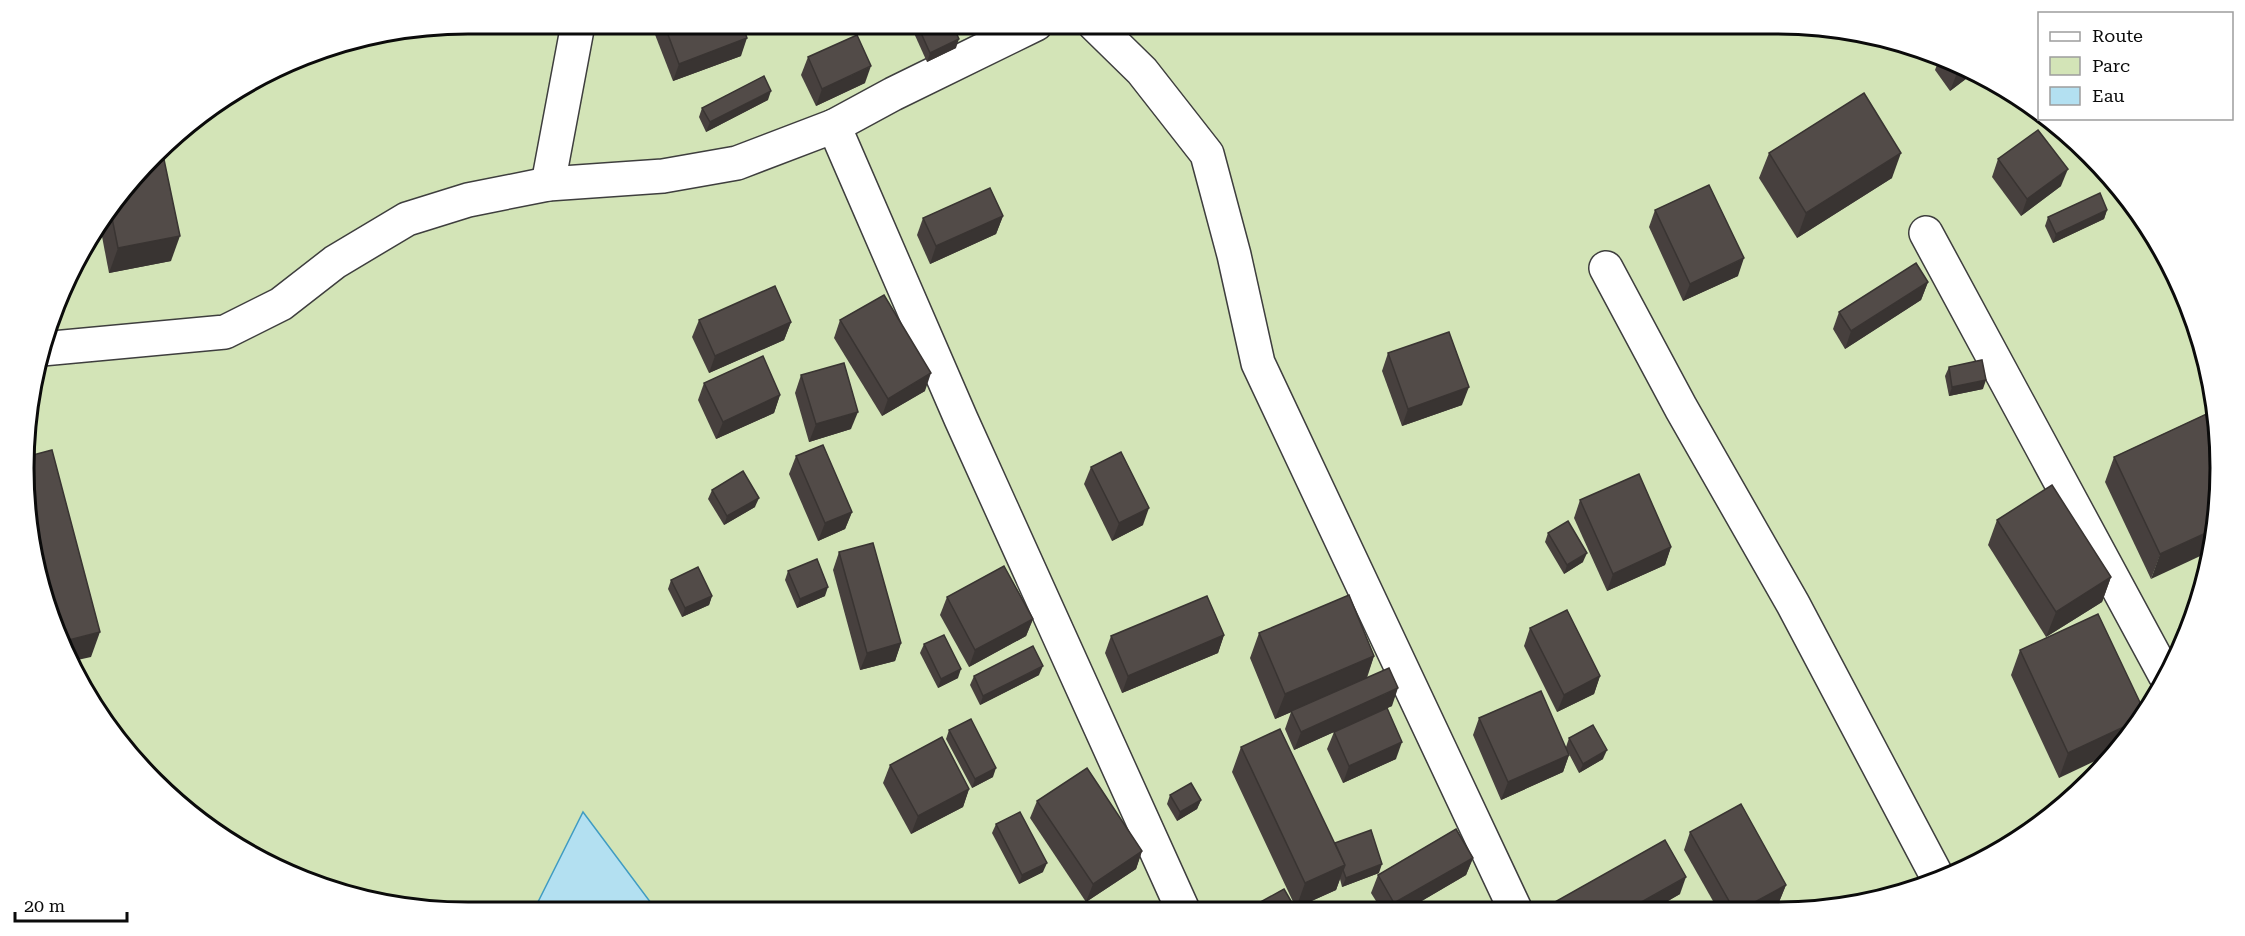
<svg xmlns="http://www.w3.org/2000/svg" width="2245" height="936" viewBox="0 0 2245 936" font-family="'Roboto Serif',serif">
  <rect width="100%" height="100%" fill="#fdf7ea"/>
  <polygon fill="#d3e4b7" points="468,24 1777,24 1919,47 1999,83 2039,113 2040,118 2048,119 2069,134 2129,197 2175,271 2206,353 2220,439 2217,526 2198,610 2146,715 2069,802 1947,878 1835,908 468,912 326,889 197,820 134,761 84,690 32,554 28,410 48,325 83,246 176,134 246,83 325,48"/>
  <polygon fill="#b3e0f1" stroke="#409cc2" stroke-width="1.5" points="583,812 657,911 533,912"/>
  <g fill="none" stroke-linecap="round" stroke-linejoin="round">
    <defs>
      <g id="minor">
        <polyline points="1094,24 1142,71 1207,154 1234,255 1258,363 1515,909"/>
        <polyline points="834,126 961,419 1183,910"/>
        <polyline points="548,184 578,24"/>
        <polyline points="1926,233 2165,675"/>
        <polyline points="1606,268 1681,408 1793,604 1939,880"/>
        <polyline points="42,349 225,332 281,304 335,262 407,219 468,200 548,184 663,176 737,163 834,126 893,94 1036,24"/>
      </g>
    </defs>
    <use href="#minor" stroke="#3e3e3e" stroke-width="36"/>
    <use href="#minor" stroke="#fff" stroke-width="33"/>
  </g>
  <g fill="#47403e">
    <polygon points="656,24 742,24 741,56 673,81 654,32"/>
    <polygon points="915,24 952,24 956,48 927,62 913,31"/>
    <polygon points="808,57 865,83 816,106 801,75"/>
    <polygon points="1940,57 1975,72 1950,91 1935,70"/>
    <polygon points="768,100 706,132 699,117 702,108"/>
    <polygon points="162,150 171,261 109,273 100,226"/>
    <polygon points="1769,153 1892,178 1797,238 1759,178"/>
    <polygon points="1998,159 2061,186 2021,216 1992,177"/>
    <polygon points="1655,210 1738,276 1683,301 1649,227"/>
    <polygon points="2107,210 2104,219 2053,243 2045,226 2048,217"/>
    <polygon points="1003,216 996,234 930,264 917,235 923,218"/>
    <polygon points="1928,282 1921,300 1845,349 1833,329 1839,312"/>
    <polygon points="699,320 791,322 784,340 709,373 692,337"/>
    <polygon points="840,320 925,391 882,416 834,338"/>
    <polygon points="1388,353 1462,405 1402,426 1382,371"/>
    <polygon points="1949,367 1983,389 1949,396 1945,376"/>
    <polygon points="801,375 851,429 809,442 795,393"/>
    <polygon points="704,383 780,395 774,413 716,439 698,400"/>
    <polygon points="2215,410 2151,579 2105,482 2114,457"/>
    <polygon points="796,456 852,512 845,529 818,541 789,474"/>
    <polygon points="1091,467 1143,525 1112,541 1084,484"/>
    <polygon points="712,490 755,507 724,525 708,499"/>
    <polygon points="1580,500 1671,547 1665,565 1607,591 1574,518"/>
    <polygon points="1997,520 2111,577 2102,602 2046,637 1988,545"/>
    <polygon points="1548,533 1583,562 1564,574 1545,542"/>
    <polygon points="839,552 901,643 895,661 860,670 833,570"/>
    <polygon points="788,571 825,596 797,608 785,580"/>
    <polygon points="671,580 712,596 709,605 682,617 668,589"/>
    <polygon points="947,597 1033,619 1026,636 969,667 940,615"/>
    <polygon points="1530,628 1600,676 1594,694 1557,712 1524,646"/>
    <polygon points="1259,633 1374,656 1367,678 1392,706 1387,708 1396,759 1343,783 1327,749 1334,732 1294,750 1285,729 1291,712 1275,719 1250,658"/>
    <polygon points="1224,635 1218,653 1122,693 1105,653 1111,636"/>
    <polygon points="924,644 958,678 938,688 920,653"/>
    <polygon points="2020,650 2146,715 2059,778 2011,675"/>
    <polygon points="1039,675 980,705 970,685 974,676"/>
    <polygon points="1479,718 1566,747 1569,738 1603,759 1579,773 1568,752 1569,755 1563,772 1501,800 1473,735"/>
    <polygon points="949,730 993,777 972,788 946,739"/>
    <polygon points="1241,747 1335,843 1379,873 1342,887 1340,879 1336,890 1296,908 1232,772"/>
    <polygon points="890,765 969,789 963,807 911,834 883,783"/>
    <polygon points="2090,778 2078,793 2081,783"/>
    <polygon points="1170,795 1201,800 1197,809 1177,821 1167,804"/>
    <polygon points="1037,801 1142,851 1136,869 1086,902 1030,818"/>
    <polygon points="996,824 1043,872 1019,884 992,833"/>
    <polygon points="1690,832 1786,885 1779,902 1769,908 1717,908 1684,850"/>
    <polygon points="1473,858 1466,875 1408,909 1381,909 1371,893 1378,875"/>
    <polygon points="1680,894 1654,909 1551,909 1553,903"/>
  </g>
  <g fill="#393432">
    <polygon points="747,38 741,56 673,81 679,64"/>
    <polygon points="959,39 956,48 927,62 930,53"/>
    <polygon points="871,66 865,83 816,106 822,89"/>
    <polygon points="1964,68 1975,72 1950,91 1957,73"/>
    <polygon points="771,91 768,100 706,132 710,122"/>
    <polygon points="1901,153 1892,178 1797,238 1806,213"/>
    <polygon points="2068,169 2061,186 2021,216 2027,199"/>
    <polygon points="2107,210 2104,219 2053,243 2056,234"/>
    <polygon points="1003,216 996,234 930,264 936,246"/>
    <polygon points="180,236 171,261 109,273 118,248"/>
    <polygon points="1744,258 1738,276 1683,301 1690,284"/>
    <polygon points="1928,282 1921,300 1845,349 1851,331"/>
    <polygon points="791,322 784,340 709,373 715,356"/>
    <polygon points="931,373 925,391 882,416 888,399"/>
    <polygon points="1986,380 1983,389 1949,396 1952,387"/>
    <polygon points="1469,387 1462,405 1402,426 1408,409"/>
    <polygon points="780,395 774,413 716,439 723,422"/>
    <polygon points="858,412 851,429 809,442 816,424"/>
    <polygon points="759,498 755,507 724,525 727,516"/>
    <polygon points="1149,508 1143,525 1112,541 1119,523"/>
    <polygon points="852,512 845,529 818,541 825,523"/>
    <polygon points="2217,528 2211,551 2151,579 2160,554"/>
    <polygon points="1671,547 1665,565 1607,591 1613,574"/>
    <polygon points="1587,553 1583,562 1564,574 1567,565"/>
    <polygon points="2111,577 2102,602 2046,637 2056,612"/>
    <polygon points="828,587 825,596 797,608 800,599"/>
    <polygon points="712,596 709,605 682,617 685,608"/>
    <polygon points="1033,619 1026,636 969,667 975,650"/>
    <polygon points="100,632 91,657 73,661 65,641"/>
    <polygon points="1224,635 1218,653 1122,693 1128,676"/>
    <polygon points="901,643 895,661 860,670 867,653"/>
    <polygon points="1374,656 1365,681 1275,719 1285,694"/>
    <polygon points="1043,666 1039,675 980,705 983,696"/>
    <polygon points="961,669 958,678 938,688 941,679"/>
    <polygon points="1600,676 1594,694 1557,712 1564,695"/>
    <polygon points="1398,688 1392,706 1294,750 1301,732"/>
    <polygon points="2143,718 2112,753 2059,778 2068,753"/>
    <polygon points="1402,742 1396,759 1343,783 1349,766"/>
    <polygon points="1607,750 1603,759 1579,773 1583,764"/>
    <polygon points="1569,755 1563,772 1501,800 1508,782"/>
    <polygon points="996,768 993,777 972,788 975,779"/>
    <polygon points="969,789 963,807 911,834 918,816"/>
    <polygon points="1201,800 1197,809 1177,821 1180,812"/>
    <polygon points="1142,851 1136,869 1086,902 1093,884"/>
    <polygon points="1473,858 1466,875 1408,909 1392,909 1394,903"/>
    <polygon points="1047,863 1043,872 1019,884 1022,875"/>
    <polygon points="1382,864 1379,873 1342,887 1346,878"/>
    <polygon points="1345,865 1336,890 1296,908 1305,883"/>
    <polygon points="1686,877 1680,894 1654,909 1629,909"/>
    <polygon points="1786,885 1779,902 1769,908 1744,908"/>
  </g>
  <g fill="#524b48" stroke="#393432" stroke-width="1.5">
    <polygon points="664,24 742,24 747,38 679,64"/>
    <polygon points="917,24 952,24 959,39 930,53"/>
    <polygon points="857,35 871,66 822,89 808,57"/>
    <polygon points="1947,60 1964,68 1957,73"/>
    <polygon points="764,76 771,91 710,122 702,108"/>
    <polygon points="1864,93 1901,153 1806,213 1769,153"/>
    <polygon points="2038,130 2068,169 2027,199 1998,159"/>
    <polygon points="162,150 180,236 118,248 111,213"/>
    <polygon points="1709,185 1744,258 1690,284 1655,210"/>
    <polygon points="990,188 1003,216 936,246 923,218"/>
    <polygon points="2100,193 2107,210 2056,234 2048,217"/>
    <polygon points="1916,263 1928,282 1851,331 1839,312"/>
    <polygon points="775,286 791,322 715,356 699,320"/>
    <polygon points="884,295 931,373 888,399 840,320"/>
    <polygon points="1449,332 1469,387 1408,409 1388,353"/>
    <polygon points="763,356 780,395 723,422 704,383"/>
    <polygon points="1982,360 1986,380 1952,387 1949,367"/>
    <polygon points="844,363 858,412 816,424 801,375"/>
    <polygon points="2215,410 2220,439 2217,528 2160,554 2114,457"/>
    <polygon points="823,445 852,512 825,523 796,456"/>
    <polygon points="52,450 100,632 65,641 32,554 29,456"/>
    <polygon points="1121,452 1149,508 1119,523 1091,467"/>
    <polygon points="743,471 759,498 727,516 712,490"/>
    <polygon points="1639,474 1671,547 1613,574 1580,500"/>
    <polygon points="2052,485 2111,577 2056,612 1997,520"/>
    <polygon points="1568,521 1587,553 1567,565 1548,533"/>
    <polygon points="873,543 901,643 867,653 839,552"/>
    <polygon points="817,559 828,587 800,599 788,571"/>
    <polygon points="1004,566 1033,619 975,650 947,597"/>
    <polygon points="698,567 712,596 685,608 671,580"/>
    <polygon points="1349,595 1374,656 1285,694 1259,633"/>
    <polygon points="1207,596 1224,635 1128,676 1111,636"/>
    <polygon points="1567,610 1600,676 1564,695 1530,628"/>
    <polygon points="2098,614 2146,715 2143,718 2068,753 2020,650"/>
    <polygon points="944,635 961,669 941,679 924,644"/>
    <polygon points="1033,646 1043,666 983,696 974,676"/>
    <polygon points="1389,668 1398,688 1301,732 1291,711"/>
    <polygon points="1541,691 1569,755 1508,782 1479,718"/>
    <polygon points="1387,708 1402,742 1349,766 1334,732"/>
    <polygon points="971,719 996,768 975,779 949,730"/>
    <polygon points="1593,725 1607,750 1583,764 1569,738"/>
    <polygon points="1280,729 1345,865 1305,883 1241,747"/>
    <polygon points="942,737 969,789 918,816 890,765"/>
    <polygon points="1087,768 1142,851 1093,884 1037,801"/>
    <polygon points="2090,778 2083,787 2081,783"/>
    <polygon points="1191,783 1201,800 1180,812 1170,795"/>
    <polygon points="1741,804 1786,885 1744,908 1733,908 1690,832"/>
    <polygon points="1020,812 1047,863 1022,875 996,824"/>
    <polygon points="1456,829 1473,858 1394,903 1378,875"/>
    <polygon points="1371,830 1382,864 1346,878 1343,870 1345,865 1335,843"/>
    <polygon points="1665,840 1686,877 1629,909 1556,909 1553,903"/>
    <polygon points="1284,889 1295,908 1293,910 1246,910"/>
  </g>
  <path d="M0 0H2245V936H0ZM468 34H1776A434 434 0 0 1 2210 468V468A434 434 0 0 1 1776 902H468A434 434 0 0 1 34 468V468A434 434 0 0 1 468 34Z" fill="#fff" fill-rule="evenodd"/>
  <path fill="none" stroke="#0b0b0b" stroke-width="3" d="M468 34H1776A434 434 0 0 1 2210 468V468A434 434 0 0 1 1776 902H468A434 434 0 0 1 34 468V468A434 434 0 0 1 468 34Z"/>
  <rect x="2038" y="12" width="195" height="108" fill="#ffffff" stroke="#9d9d9d" stroke-width="1.5"/>
  <rect x="2050" y="32" width="30" height="9" fill="#ffffff" stroke="#9d9d9d" stroke-width="1.5"/>
  <text x="2092" y="42" font-size="18" fill="#0b0b0b">Route</text>
  <rect x="2050" y="57" width="30" height="18" fill="#d3e4b7" stroke="#9d9d9d" stroke-width="1.5"/>
  <text x="2092" y="72" font-size="18" fill="#0b0b0b">Parc</text>
  <rect x="2050" y="87" width="30" height="18" fill="#b3e0f1" stroke="#9d9d9d" stroke-width="1.5"/>
  <text x="2092" y="102" font-size="18" fill="#0b0b0b">Eau</text>
  <path d="M15 912v9h112v-9" fill="none" stroke="#0b0b0b" stroke-width="3"/>
  <text x="24" y="912" font-size="18" fill="#0b0b0b" stroke="#ffffff" stroke-width="4.5" paint-order="stroke">20 m</text>
</svg>
